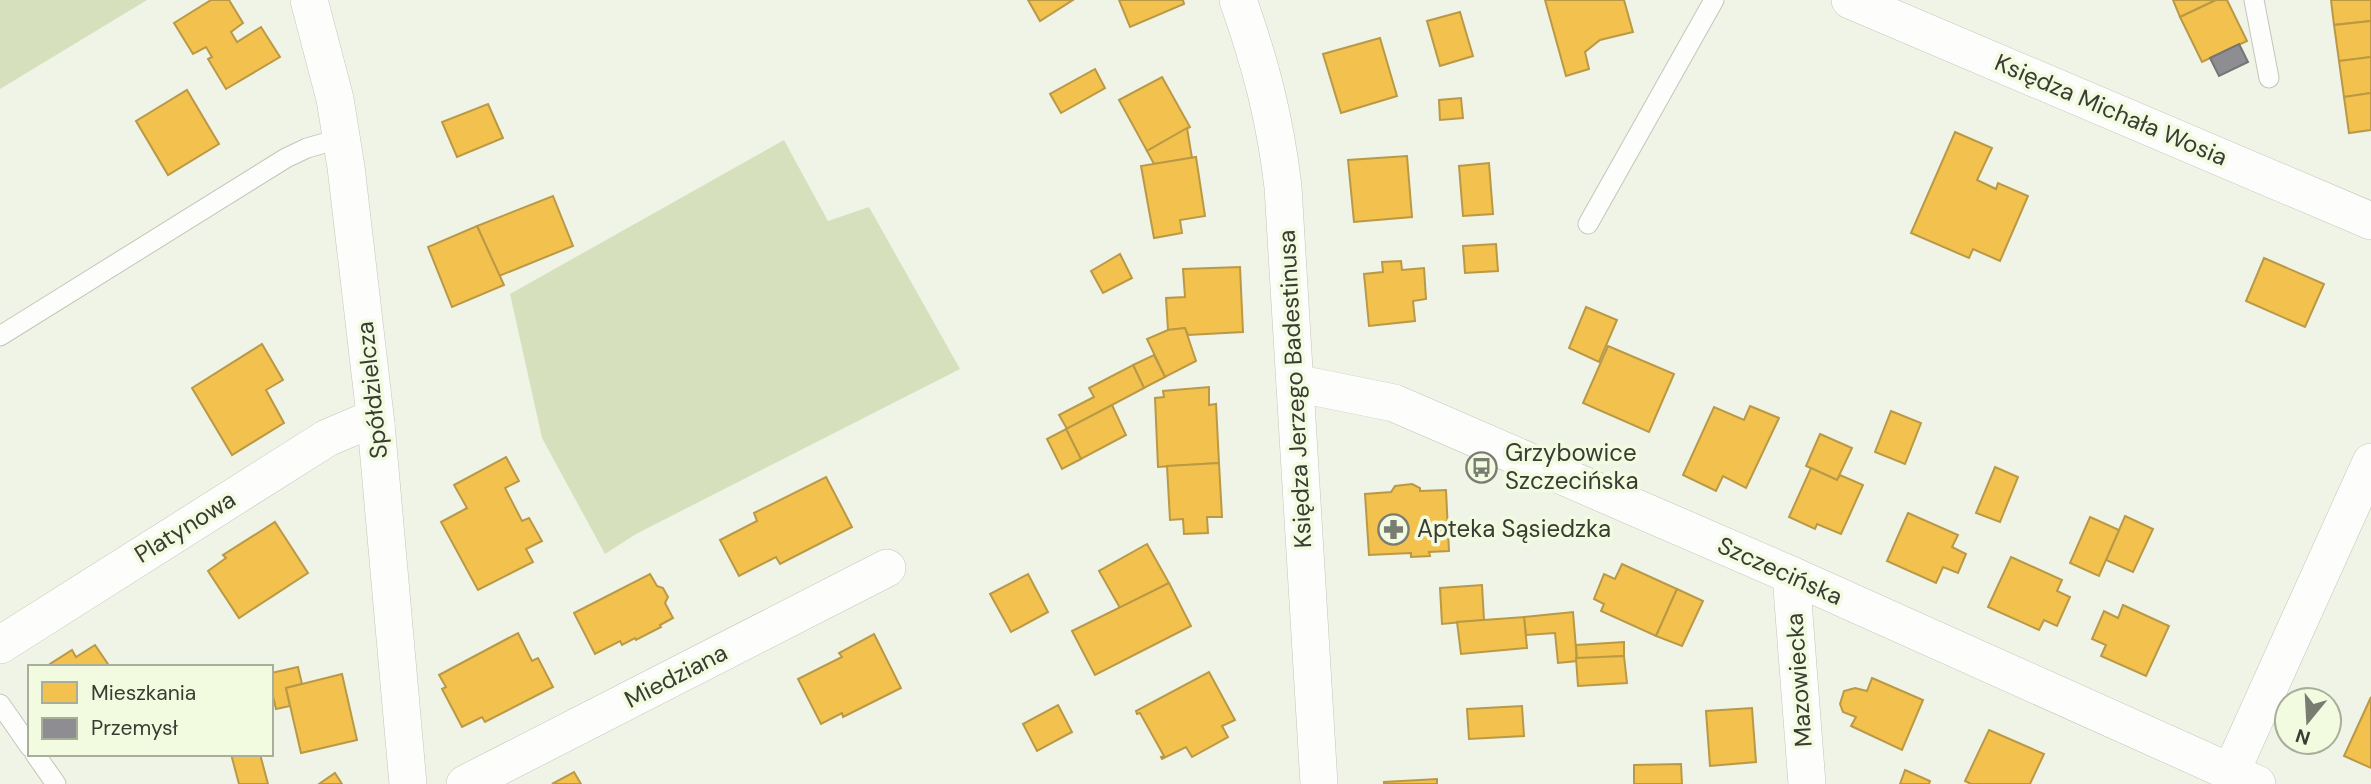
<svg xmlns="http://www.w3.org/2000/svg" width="2371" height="784" viewBox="0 0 2371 784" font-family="'DM Sans',sans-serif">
  <rect width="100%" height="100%" fill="#f0f4e6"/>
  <g fill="#d6e0bc">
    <polygon points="0,0 147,0 0,89"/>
    <polygon points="784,140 828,221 869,207 960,369 636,534 605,554 542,438 510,294"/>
  </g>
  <g fill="#f2c14e" stroke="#ba9946" stroke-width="2">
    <polygon points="211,0 229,0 243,23 231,32 237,42 261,27 280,57 226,89 208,59 212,57 206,47 193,54 174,23"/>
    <polygon points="1028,0 1073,0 1040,21"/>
    <polygon points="1119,0 1183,0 1184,4 1130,27"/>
    <polygon points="1545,0 1624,0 1633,32 1600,40 1585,52 1589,69 1566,76"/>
    <polygon points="2173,0 2216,0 2180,17"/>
    <polygon points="2216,0 2227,0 2247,41 2202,62 2180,17"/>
    <polygon points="2331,0 2371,0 2371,21 2334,25"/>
    <polygon points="1460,12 1473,56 1440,66 1427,21"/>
    <polygon points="2371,21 2371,57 2339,61 2334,25"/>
    <polygon points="1380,38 1397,96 1341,113 1323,54"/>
    <polygon points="2371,57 2371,93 2344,97 2339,61"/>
    <polygon points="1095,69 1105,88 1061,113 1050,94"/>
    <polygon points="1162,77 1190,127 1147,151 1119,100"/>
    <polygon points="187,90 219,144 168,175 136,121"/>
    <polygon points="2371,93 2371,130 2349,133 2344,97"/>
    <polygon points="1461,98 1463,118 1440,120 1439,100"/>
    <polygon points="488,104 503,138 457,157 442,122"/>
    <polygon points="1187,128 1192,158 1154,164 1147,151"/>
    <polygon points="1955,132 1992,148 1977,180 1996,189 1998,183 2028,196 2000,261 1973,249 1969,258 1911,233"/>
    <polygon points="1407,156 1412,217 1354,222 1348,160"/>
    <polygon points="1196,157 1205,216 1180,220 1182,233 1154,238 1141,166"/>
    <polygon points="1489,163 1493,214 1463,216 1459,166"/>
    <polygon points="553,196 573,246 499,276 477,226"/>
    <polygon points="477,226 504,285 452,307 428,247"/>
    <polygon points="1496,244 1498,271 1465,273 1463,246"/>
    <polygon points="1120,254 1132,278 1103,293 1091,271"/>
    <polygon points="2264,258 2324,284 2305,327 2246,301"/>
    <polygon points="1401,261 1402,270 1424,268 1426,299 1413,301 1415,321 1369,326 1364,274 1383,272 1382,262"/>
    <polygon points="1240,267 1243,332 1188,335 1185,328 1168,330 1166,298 1185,297 1183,269"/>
    <polygon points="1586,307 1617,320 1599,362 1569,348"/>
    <polygon points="1185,328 1196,361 1165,377 1147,339 1168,330"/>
    <polygon points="262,344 283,380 266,390 284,423 232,455 192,388"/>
    <polygon points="1608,346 1674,374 1649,432 1583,403"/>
    <polygon points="1154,355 1165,377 1144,388 1133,365"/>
    <polygon points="1133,365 1144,388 1067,429 1059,415 1094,397 1089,388"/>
    <polygon points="1209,387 1209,405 1216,404 1219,463 1158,467 1155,398 1164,397 1163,391"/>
    <polygon points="1112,405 1126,435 1081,459 1066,429"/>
    <polygon points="1750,406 1779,418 1746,488 1723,476 1716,491 1683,475 1714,407 1744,420"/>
    <polygon points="1891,411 1921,423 1905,464 1875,452"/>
    <polygon points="1066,429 1081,459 1062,469 1047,439"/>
    <polygon points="1820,434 1852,448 1837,480 1806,466"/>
    <polygon points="506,457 519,481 505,488 522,521 529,518 542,541 526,549 533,562 478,590 441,522 467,508 454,485"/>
    <polygon points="1219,463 1222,517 1207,517 1208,533 1184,534 1183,519 1170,520 1167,466"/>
    <polygon points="1995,467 2018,477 2000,522 1976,513"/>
    <polygon points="1811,468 1837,480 1840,475 1863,485 1841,534 1817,524 1815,529 1789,517"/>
    <polygon points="826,477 852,527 780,564 776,557 739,576 720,540 757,521 754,513"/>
    <polygon points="1412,484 1420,488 1420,491 1446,490 1449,551 1429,552 1430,556 1411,557 1411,553 1369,555 1365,494 1391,492 1395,486"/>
    <polygon points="1908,513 1958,535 1952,547 1966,554 1958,573 1943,567 1936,583 1887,561"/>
    <polygon points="2125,516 2153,529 2133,572 2106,560"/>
    <polygon points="2090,517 2119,530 2099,576 2070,563"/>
    <polygon points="275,522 308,573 239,618 208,571 226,558 223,555"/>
    <polygon points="1147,544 1169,583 1120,608 1099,571"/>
    <polygon points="2011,557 2062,580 2057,591 2070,597 2057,626 2044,620 2039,630 1988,607"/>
    <polygon points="1622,564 1677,589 1656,636 1601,611 1604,604 1594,599 1604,574 1615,579"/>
    <polygon points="650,574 657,586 663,588 668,597 665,603 673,618 660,625 661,627 636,640 635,638 622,645 620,641 595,654 574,613"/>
    <polygon points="1028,574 1048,612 1011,632 990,594"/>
    <polygon points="1169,583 1191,626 1095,675 1072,631"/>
    <polygon points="1482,585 1484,620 1442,624 1440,588"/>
    <polygon points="1677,589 1703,601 1682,646 1656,636"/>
    <polygon points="2123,605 2169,626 2146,676 2101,656 2106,645 2092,639 2104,611 2118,618"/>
    <polygon points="1573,612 1577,661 1558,663 1555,633 1526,635 1524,617"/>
    <polygon points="1524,617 1527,648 1461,654 1457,622"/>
    <polygon points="518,633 532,661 538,658 553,687 485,722 482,717 462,727 442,689 446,687 439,675"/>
    <polygon points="874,634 901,688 843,717 842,713 821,724 798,679 842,657 839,653"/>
    <polygon points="1624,642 1624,656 1577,659 1576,645"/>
    <polygon points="95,645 110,667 51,667 50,664 72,650 76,657"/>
    <polygon points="1624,656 1627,683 1578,686 1576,658"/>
    <polygon points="298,667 302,684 286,688 290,706 276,709 271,688 271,673"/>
    <polygon points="1209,672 1235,720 1222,726 1228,737 1192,757 1186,747 1162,759 1161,757 1164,756 1140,713 1137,714 1136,711"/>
    <polygon points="342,674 357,740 301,753 286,688"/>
    <polygon points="1872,678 1923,700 1902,750 1851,726 1856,717 1843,712 1840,704 1844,691 1855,688 1867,691"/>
    <polygon points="2371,697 2371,768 2344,756"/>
    <polygon points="1058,705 1072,732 1037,751 1023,724"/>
    <polygon points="1522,706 1524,736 1469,739 1467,709"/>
    <polygon points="1752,708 1756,762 1710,766 1706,711"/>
    <polygon points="1989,730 2044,754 2030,784 1971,784 1965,781"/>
    <polygon points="231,754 260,754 268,784 239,784"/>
    <polygon points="1681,764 1682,784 1634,784 1634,765"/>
    <polygon points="1905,770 1930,781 1929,784 1900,784"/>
    <polygon points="574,772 581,784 552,784"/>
    <polygon points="335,773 342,784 319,784"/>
    <polygon points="1437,779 1437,784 1384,784 1384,782"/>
  </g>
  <polygon fill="#8d8d92" stroke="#747575" stroke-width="2" points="2239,44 2248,62 2219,76 2210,58"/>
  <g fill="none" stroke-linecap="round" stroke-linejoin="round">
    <defs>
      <g id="lane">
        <polyline points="2254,0 2269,78"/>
        <polyline points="1588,224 1714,0"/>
        <polyline points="0,336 286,158 307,148 342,138"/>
        <polyline points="0,704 30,747"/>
        <polyline points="35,754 56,784"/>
      </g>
      <g id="street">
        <polyline points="309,0 335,99 346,167 376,424 408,784"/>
        <path d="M1238,0C1261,65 1275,119 1283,187L1319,784"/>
        <polyline points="1850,0 2371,221"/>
        <polyline points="1295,383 1394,403 1791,575 2257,784"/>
        <polyline points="1791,575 1807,784"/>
        <polyline points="0,645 327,438 360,424 376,424"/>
        <polyline points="2231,772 2371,462"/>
        <polyline points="465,784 887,568"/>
      </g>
    </defs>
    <use href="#lane" stroke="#c2c6bb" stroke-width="21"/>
    <use href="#street" stroke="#c2c6bb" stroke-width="38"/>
    <use href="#lane" stroke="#fdfdfb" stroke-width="19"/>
    <use href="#street" stroke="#fdfdfb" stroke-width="37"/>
  </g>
  <defs>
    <symbol id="bus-ring" viewBox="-11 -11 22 22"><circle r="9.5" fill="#f2fae0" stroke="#797c71" stroke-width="1.5"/><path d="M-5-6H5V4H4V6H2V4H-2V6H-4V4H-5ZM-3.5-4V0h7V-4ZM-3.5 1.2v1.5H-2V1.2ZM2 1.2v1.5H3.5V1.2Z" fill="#797c71"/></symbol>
    <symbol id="pharmacy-ring" viewBox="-11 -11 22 22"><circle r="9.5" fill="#f2fae0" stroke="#797c71" stroke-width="1.5"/><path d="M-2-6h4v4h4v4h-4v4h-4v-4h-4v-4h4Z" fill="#797c71"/></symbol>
  </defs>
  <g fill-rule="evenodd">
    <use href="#bus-ring" x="1464" y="450" width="35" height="35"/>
    <use href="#pharmacy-ring" x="1376" y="512" width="35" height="35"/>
  </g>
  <g text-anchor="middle" stroke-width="7" stroke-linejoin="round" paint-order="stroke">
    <g font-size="24" fill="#393c32" stroke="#f2fae0">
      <text transform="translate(2111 110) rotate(23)" y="8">Księdza Michała Wosia</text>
      <text transform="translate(1295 389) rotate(-93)" y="8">Księdza Jerzego Badestinusa</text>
      <text transform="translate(372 390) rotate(-96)" y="8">Spółdzielcza</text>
      <text transform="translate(185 527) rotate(-32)" y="8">Platynowa</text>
      <text transform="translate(1780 571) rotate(24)" y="8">Szczecińska</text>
      <text transform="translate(676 676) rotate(-27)" y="8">Miedziana</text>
      <text transform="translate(1799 680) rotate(-94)" y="8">Mazowiecka</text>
    </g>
    <g font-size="24" fill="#393c32" stroke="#f2fae0" text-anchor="start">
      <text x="1505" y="461">Grzybowice<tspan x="1505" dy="28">Szczecińska</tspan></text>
      <text x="1417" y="537">Apteka Sąsiedzka</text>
    </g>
  </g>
  <rect x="28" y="665" width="245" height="91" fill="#f2fae0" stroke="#a8ae9a" stroke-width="2"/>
  <rect x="42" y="682" width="35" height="21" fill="#f2c14e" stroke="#a8ae9a" stroke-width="2"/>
  <text x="91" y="700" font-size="21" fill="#393c32">Mieszkania</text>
  <rect x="42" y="718" width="35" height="21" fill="#8d8d92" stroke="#a8ae9a" stroke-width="2"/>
  <text x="91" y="735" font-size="21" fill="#393c32">Przemysł</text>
  <g transform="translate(2308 721) rotate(198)"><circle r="33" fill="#f2fae0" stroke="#a8ae9a" stroke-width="2"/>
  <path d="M0-5L12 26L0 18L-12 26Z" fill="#797c71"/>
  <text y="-10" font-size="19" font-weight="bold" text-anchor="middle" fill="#393c32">N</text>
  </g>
</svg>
